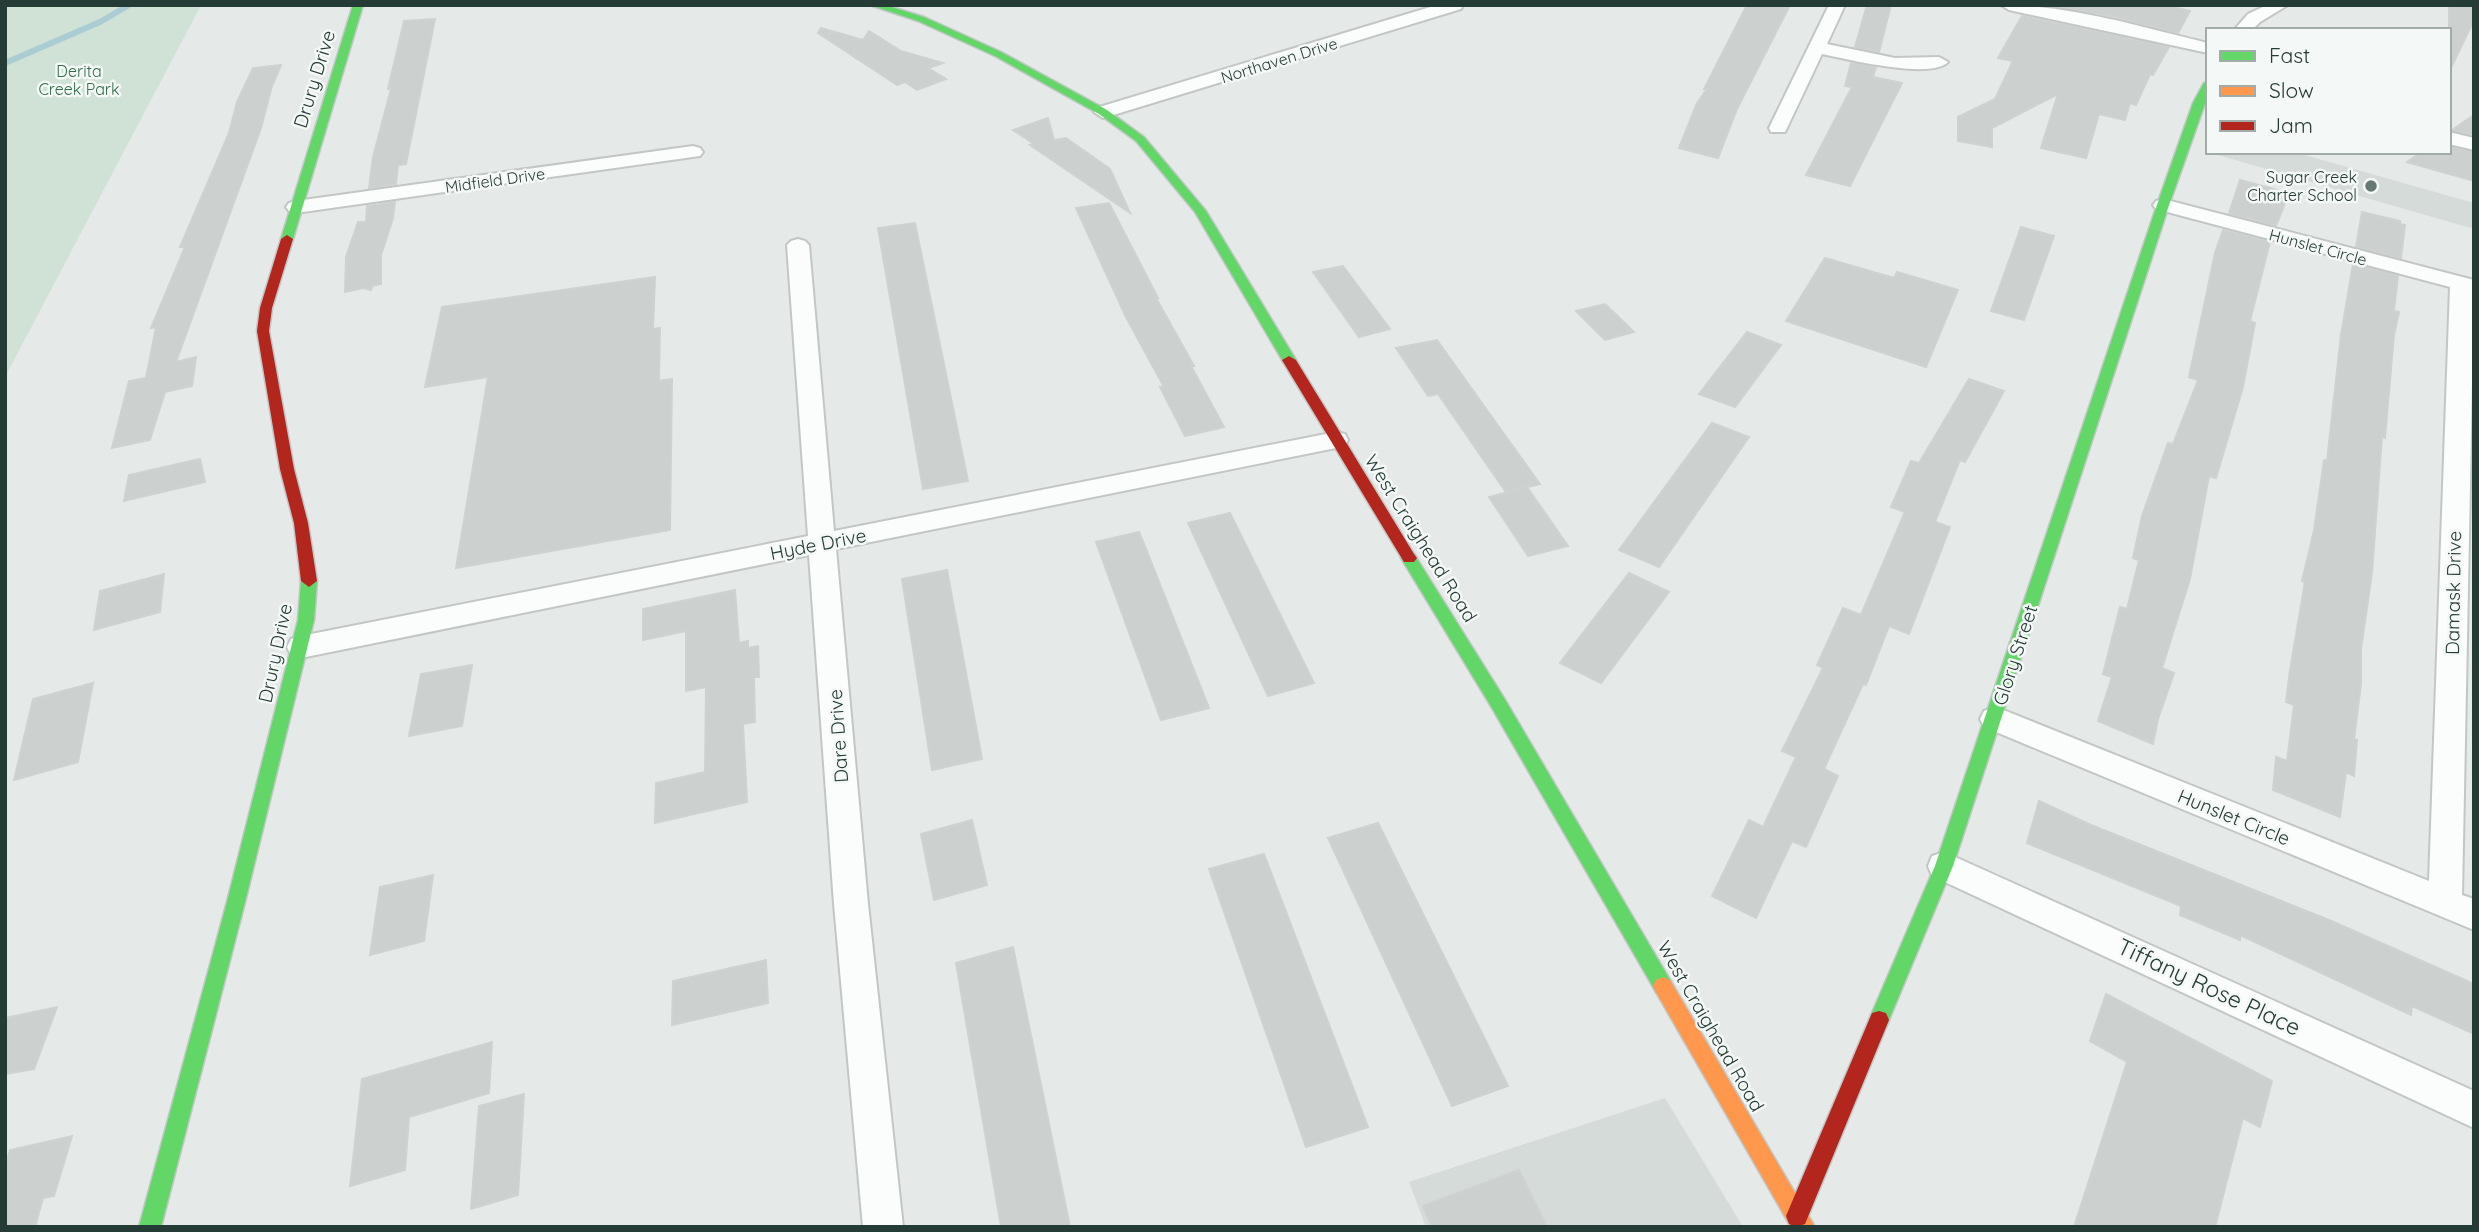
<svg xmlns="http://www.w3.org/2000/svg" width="2479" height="1232" viewBox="0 0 2479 1232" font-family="Quicksand,sans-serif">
  <rect width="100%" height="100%" fill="#e5eae8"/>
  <g fill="#d4dbd8">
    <polygon points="2218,152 2294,152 2474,203 2474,229 2218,155"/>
    <polygon points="1665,1098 1743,1227 1426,1227 1409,1182"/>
  </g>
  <polygon fill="#d0e1d5" points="5,5 200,7 5,377"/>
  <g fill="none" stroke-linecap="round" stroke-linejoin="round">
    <polyline stroke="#aacdd4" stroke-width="6" points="5,63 100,22 129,5"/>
  </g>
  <g fill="#ccd1cf" stroke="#ced2d1" stroke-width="2">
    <polygon points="1747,5 1790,5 1737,109 1718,158 1679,148 1697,103 1707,89 1704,89"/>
    <polygon points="1867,5 1891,5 1879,52 1855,47"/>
    <polygon points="2046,5 2164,5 2190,11 2178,33 2106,15"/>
    <polygon points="2449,5 2474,5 2474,20 2449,72"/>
    <polygon points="2022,16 2169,47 2153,75 2150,74 2136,105 2130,103 2125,120 2099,114 2086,158 2041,148 2058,94 1992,128 1992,147 1958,141 1958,117 1995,99 2013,61 1998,58"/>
    <polygon points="435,19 406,164 398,165 396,184 369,188 373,157 391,89 388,89 404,21"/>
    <polygon points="821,28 863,40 869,31 901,51 943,63 928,68 946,79 917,90 905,82 897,85 818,33"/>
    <polygon points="1851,63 1876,67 1873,77 1902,83 1850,186 1806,175 1852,87 1845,86"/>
    <polygon points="281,65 272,86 261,128 176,362 196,357 192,386 165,392 150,440 112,448 129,381 146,378 156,327 151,328 185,247 180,247 229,133 237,102 253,68"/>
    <polygon points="2474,115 2474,135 2452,130"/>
    <polygon points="1048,118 1054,140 1066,138 1110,169 1130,213 1030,145 1034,144 1013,130"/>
    <polygon points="2449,147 2474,152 2474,181 2407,162 2421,152 2449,152"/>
    <polygon points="2240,180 2289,193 2276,226 2229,213"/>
    <polygon points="395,202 393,218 381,255 381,284 372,286 371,290 363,288 345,292 346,257 358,222 366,222 367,206"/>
    <polygon points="1109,203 1158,298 1156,298 1194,366 1191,366 1224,427 1185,436 1160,387 1164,387 1126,317 1076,208"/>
    <polygon points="2362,212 2400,221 2400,224 2405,225 2401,258 2356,247"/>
    <polygon points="915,223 968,481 923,489 878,228"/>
    <polygon points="2021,227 2054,236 2024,320 1991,311"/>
    <polygon points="2223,230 2270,242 2250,321 2255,323 2243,387 2216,478 2209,476 2190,579 2162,668 2174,673 2158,719 2153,744 2098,721 2112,677 2103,674 2120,607 2127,609 2139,560 2133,558 2142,516 2168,443 2173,444 2198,380 2189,377 2215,253"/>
    <polygon points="1825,258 1894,278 1897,272 1958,290 1926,367 1786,321"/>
    <polygon points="2353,264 2398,276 2394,311 2399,312 2394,335 2385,438 2382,436 2372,573 2361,649 2361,684 2354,739 2357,740 2354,776 2346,772 2340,817 2273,790 2276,757 2287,761 2294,705 2286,702 2290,670 2305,582 2302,581 2314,530 2324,460 2327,461 2341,335"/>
    <polygon points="1343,266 1390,329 1359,337 1313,272"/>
    <polygon points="655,277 653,329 660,328 659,381 672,379 670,530 456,568 488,377 425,387 442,307"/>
    <polygon points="1605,304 1634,332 1605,340 1576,311"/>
    <polygon points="1747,332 1781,345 1735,407 1699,394"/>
    <polygon points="1437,340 1504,434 1540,484 1506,492 1438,394 1428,396 1396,348"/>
    <polygon points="1969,379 2004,391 1965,462 1960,460 1935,522 1950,527 1909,634 1889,626 1866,685 1863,684 1824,769 1838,776 1806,847 1792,841 1756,918 1712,896 1749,820 1763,827 1796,757 1782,751 1823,668 1817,665 1843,608 1861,615 1905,512 1891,507 1911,461 1919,463"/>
    <polygon points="1712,423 1749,437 1659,567 1619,550"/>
    <polygon points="200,459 205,482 124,501 129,475"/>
    <polygon points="1527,487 1568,546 1528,556 1489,497"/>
    <polygon points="1230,513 1314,683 1268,696 1188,523"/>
    <polygon points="1139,532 1144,544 1209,708 1161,720 1096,542"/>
    <polygon points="947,570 982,759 932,770 902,579"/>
    <polygon points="1629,573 1669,592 1601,683 1560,663"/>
    <polygon points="164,574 160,612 94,630 100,591"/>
    <polygon points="735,590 739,643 748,641 748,648 758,646 759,677 754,677 755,722 743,724 747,802 655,823 656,783 705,772 706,687 686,691 686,631 643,640 643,609"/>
    <polygon points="472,665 462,726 409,736 421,674"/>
    <polygon points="93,683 78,762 14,780 33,699"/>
    <polygon points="2039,801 2091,825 2329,920 2474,984 2474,1034 2412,1006 2411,1015 2240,935 2240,940 2180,915 2181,906 2027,843"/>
    <polygon points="972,820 987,885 934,900 921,834"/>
    <polygon points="1378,823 1508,1086 1452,1106 1328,838"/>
    <polygon points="1264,854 1368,1127 1306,1147 1209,869"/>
    <polygon points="433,875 424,941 370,955 380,887"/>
    <polygon points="1013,947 1070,1227 1001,1227 956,963"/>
    <polygon points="766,960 768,1003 672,1025 673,981"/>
    <polygon points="2106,994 2272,1081 2260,1127 2243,1118 2215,1227 2074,1227 2127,1062 2090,1041"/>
    <polygon points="57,1007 34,1069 5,1074 5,1018"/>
    <polygon points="492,1042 489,1093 409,1117 405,1170 350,1186 362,1079"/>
    <polygon points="524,1094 518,1195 471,1209 479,1106"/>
    <polygon points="72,1136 54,1196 43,1198 35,1227 5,1227 5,1166 10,1150"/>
    <polygon points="1519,1170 1547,1227 1432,1227 1423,1206"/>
  </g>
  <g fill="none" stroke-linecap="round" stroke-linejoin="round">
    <defs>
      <g id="street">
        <polygon points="1437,5 1463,5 1461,9 1110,116 1103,118 1094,112 1096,108"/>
        <path d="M1829,5H1845L1827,44L1895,58L1939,57L1948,62C1932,80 1846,59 1822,54L1787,128L1785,132H1771L1769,128Z"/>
        <path d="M2001,5C2071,5 2140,27 2208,43V53L2009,10Z"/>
        <polygon points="2267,5 2288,5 2260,22 2252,30 2234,30 2248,14"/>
        <polygon points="2449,132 2474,138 2474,150 2449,144"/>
        <polygon points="693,146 700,148 703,152 700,156 296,213 289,211 286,207 289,203 296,201"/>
        <polygon points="2163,199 2474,280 2462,895 2474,899 2474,930 1984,727 1980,719 1984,711 1995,707 2006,711 2429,881 2450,287 2156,209 2153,205 2156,201"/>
        <polygon points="798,239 805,241 809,245 834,531 1336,432 1345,434 1348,440 1345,446 1336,448 836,549 868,904 903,1227 863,1227 834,904 809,555 301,658 291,655 287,647 291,639 301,636 808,536 787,245 791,241"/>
        <polygon points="1944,852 2474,1091 2474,1128 1932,876 1928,866 1932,856"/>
      </g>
      <g id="fast">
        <polygon points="353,5 363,5 293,239 291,241 283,241 281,239"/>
        <polygon points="870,5 885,5 924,17 1001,52 1107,110 1144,137 1206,211 1296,360 1294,363 1284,363 1195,212 1136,141 1099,114 995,56 918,21"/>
        <polygon points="2208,82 2208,95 2169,205 1953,866 1886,1027 1879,1029 1872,1027 1869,1020 1935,866 2157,205 2193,103 2204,83"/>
        <polygon points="1409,553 1414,554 1504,698 1670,980 1673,986 1670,992 1663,995 1656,992 1492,708 1401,558"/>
        <polygon points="309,575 317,581 314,620 245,902 161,1227 139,1227 227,902 298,620 301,581"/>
      </g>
      <polygon id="slow" points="1663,977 1670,980 1815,1227 1791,1227 1656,992 1653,986 1656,980"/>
      <g id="jam">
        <polygon points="287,235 293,239 272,308 269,331 294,469 308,523 317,581 309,587 301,581 294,523 280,469 257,331 260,308 281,239"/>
        <polygon points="1289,356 1296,360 1414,554 1417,558 1414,562 1404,562 1282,360"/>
        <polygon points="1879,1011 1886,1013 1889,1020 1805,1224 1796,1227 1789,1224 1786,1216 1872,1013"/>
      </g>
    </defs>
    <use href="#street" stroke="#c2c7c5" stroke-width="4"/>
    <use href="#fast" stroke="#c1c7c5" stroke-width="3"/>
    <use href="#slow" stroke="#c1c7c5" stroke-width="3"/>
    <use href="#jam" stroke="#c1c7c5" stroke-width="3"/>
    <use href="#street" fill="#fbfcfc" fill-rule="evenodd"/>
    <use href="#fast" fill="#63d668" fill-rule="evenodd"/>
    <use href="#slow" fill="#ff974d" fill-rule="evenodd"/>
    <use href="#jam" fill="#b3261e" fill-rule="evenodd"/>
  </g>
  <circle fill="#687874" stroke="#f4f8f6" stroke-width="2.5" cx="2371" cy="186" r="7"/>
  <g text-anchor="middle" stroke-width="5" stroke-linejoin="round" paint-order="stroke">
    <g font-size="16" fill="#253b35" stroke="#f4f8f6">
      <text transform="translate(1279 60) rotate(-17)" y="6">Northaven Drive</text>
      <text transform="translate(495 180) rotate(-8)" y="6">Midfield Drive</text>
      <text transform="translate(2318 247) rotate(15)" y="6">Hunslet Circle</text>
    </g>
    <g font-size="16" fill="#336e4b" stroke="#f4f8f6">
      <text x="79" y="77">Derita<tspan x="79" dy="18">Creek Park</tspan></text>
    </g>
    <g font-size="16" fill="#253b35" stroke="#f4f8f6" text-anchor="end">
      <text x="2357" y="183">Sugar Creek<tspan x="2357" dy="18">Charter School</tspan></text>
    </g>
    <g font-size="19" fill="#253b35" stroke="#f4f8f6">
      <text transform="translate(314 79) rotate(-73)" y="7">Drury Drive</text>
      <text transform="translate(1421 538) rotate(58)" y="7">West Craighead Road</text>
      <text transform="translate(818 544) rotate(-11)" y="7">Hyde Drive</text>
      <text transform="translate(2453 593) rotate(-89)" y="7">Damask Drive</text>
      <text transform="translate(275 653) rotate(-78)" y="7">Drury Drive</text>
      <text transform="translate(2015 655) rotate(-72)" y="7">Glory Street</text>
      <text transform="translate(838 736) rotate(-94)" y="7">Dare Drive</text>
      <text transform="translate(2234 817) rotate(22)" y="7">Hunslet Circle</text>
      <text transform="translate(1711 1026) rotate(60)" y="7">West Craighead Road</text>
    </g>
    <g font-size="23" fill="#253b35" stroke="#f4f8f6">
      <text transform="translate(2209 987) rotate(25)" y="8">Tiffany Rose Place</text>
    </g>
  </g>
  <rect width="2479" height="1232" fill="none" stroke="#253b35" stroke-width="14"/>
  <rect x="2206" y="28" width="245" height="126" fill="#f4f8f6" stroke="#a1aca9" stroke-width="2"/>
  <rect x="2220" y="51" width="35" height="10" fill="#63d668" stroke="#a1aca9" stroke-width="2"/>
  <text x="2269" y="63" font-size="21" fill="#253b35">Fast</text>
  <rect x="2220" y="86" width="35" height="10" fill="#ff974d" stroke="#a1aca9" stroke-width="2"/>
  <text x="2269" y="98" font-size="21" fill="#253b35">Slow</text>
  <rect x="2220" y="121" width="35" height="10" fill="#b3261e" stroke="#a1aca9" stroke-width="2"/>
  <text x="2269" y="133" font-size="21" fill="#253b35">Jam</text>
</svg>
